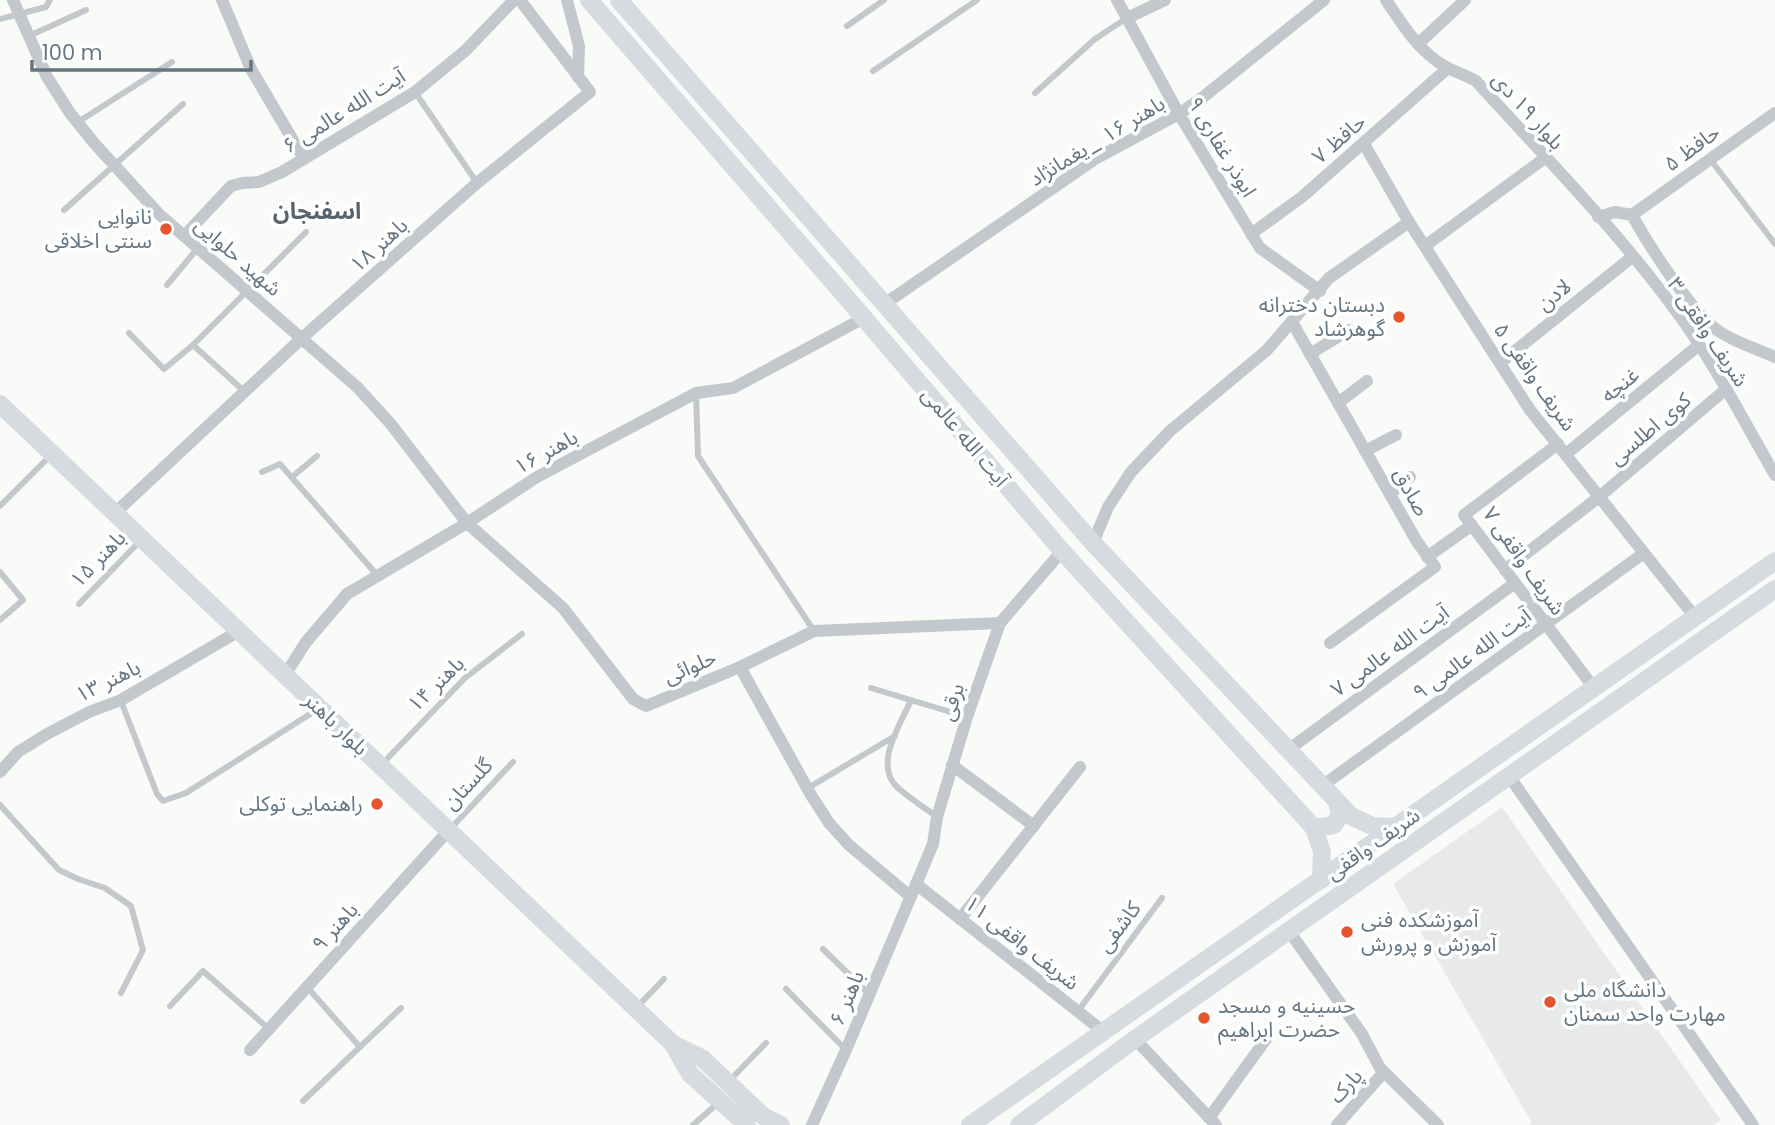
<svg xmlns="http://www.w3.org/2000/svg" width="1775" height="1125" viewBox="0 0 1775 1125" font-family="Poppins,'Noto Sans Arabic',sans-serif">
  <rect width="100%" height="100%" fill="#fafaf8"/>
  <polygon fill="#e8e9e9" points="1502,807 1721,1120 1714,1125 1529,1125 1532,1123 1393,884"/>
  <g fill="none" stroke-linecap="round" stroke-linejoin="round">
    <g stroke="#c3c8cc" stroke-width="6">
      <polyline points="0,19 46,7 50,0"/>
      <polyline points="847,26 884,0"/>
      <polyline points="29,36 86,10"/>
      <polyline points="873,71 977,0"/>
      <polyline points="415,92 477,183"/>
      <polyline points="1035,93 1095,39 1127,18"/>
      <polyline points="78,122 172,62"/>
      <polyline points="1710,159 1775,244"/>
      <polyline points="64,210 183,104"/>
      <polyline points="167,285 197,249"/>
      <polyline points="129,333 164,369 193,345 306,232"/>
      <polyline points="193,345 245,392"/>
      <polyline points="696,393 698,456 814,631"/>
      <polyline points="262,472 280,464 377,575"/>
      <polyline points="292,477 317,456"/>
      <polyline points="0,506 51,455"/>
      <polyline points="0,572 23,600 0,620"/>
      <polyline points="79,604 141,540"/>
      <polyline points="871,688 967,717"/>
      <path d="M911,700C901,724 873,764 897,787C909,798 924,807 937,817"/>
      <polyline points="121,701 157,794 163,801 186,793 318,709"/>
      <polyline points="383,763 465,678 522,634"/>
      <polyline points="808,788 895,736"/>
      <polyline points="0,805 59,870 78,879 105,888 131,906 143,950 121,993"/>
      <polyline points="450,829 513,762"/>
      <polyline points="823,949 869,994"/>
      <polyline points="307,987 360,1047"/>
      <polyline points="786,989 846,1050"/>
      <polyline points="170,1006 203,971 269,1029"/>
      <polyline points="637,1007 664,979"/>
      <polyline points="1078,1011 1162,898"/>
      <polyline points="729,1081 766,1043"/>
      <polyline points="303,1101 401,1008"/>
      <polyline points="693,1125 718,1103"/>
    </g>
    <g stroke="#c3c8cc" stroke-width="12">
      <polyline points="13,0 47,77 70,113 94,143 159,214 357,387 390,423 467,523 563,608 633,699 646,706 740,667 814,631 1000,623"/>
      <polyline points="222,0 251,69 304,159"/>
      <polyline points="567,0 579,46 578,77"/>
      <polyline points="1117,0 1179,114 1260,248 1320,291"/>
      <path d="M1386,0C1402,24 1419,52 1446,67C1455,72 1466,75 1476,81C1544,156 1616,229 1676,311C1714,362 1743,420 1775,475"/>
      <polyline points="1127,18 1165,0"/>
      <polyline points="1418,44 1465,0"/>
      <polyline points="1364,144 1409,222 1530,410 1695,617"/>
      <polyline points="1632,215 1775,113"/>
      <path d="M1598,217L1615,212L1632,215C1648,244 1693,315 1720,332C1737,343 1757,349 1775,357"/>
      <polyline points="1251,234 1302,197 1448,68"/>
      <polyline points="184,236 231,186 242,183 259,182 282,172 415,92 465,51 514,0"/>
      <polyline points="1425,246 1545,158"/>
      <polyline points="883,305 1095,159 1179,114 1202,98 1324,0"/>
      <polyline points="1292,322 1416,540 1435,567 1330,643"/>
      <polyline points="1310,354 1349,330"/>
      <polyline points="1500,363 1632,257"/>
      <polyline points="1338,403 1367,381"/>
      <polyline points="1558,444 1464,515 1594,688"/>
      <polyline points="1365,451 1396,435"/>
      <polyline points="1566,454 1699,345"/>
      <polyline points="1390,494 1410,477"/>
      <polyline points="115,513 302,338 477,183 590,92 520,0"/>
      <polyline points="1093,543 1108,507 1131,472 1170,431 1267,350 1329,278 1409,222"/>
      <polyline points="1427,557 1472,525"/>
      <polyline points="1505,570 1599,497 1725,390"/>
      <polyline points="740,667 811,795 829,823 849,845 911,897"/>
      <polyline points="285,675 306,642 347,594 467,523 537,477 696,393 733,388 864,318"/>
      <polyline points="1288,750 1515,583"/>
      <polyline points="952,765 1034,826"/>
      <polyline points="0,772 18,752 47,734 89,712 121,700 239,631"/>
      <polyline points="1509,776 1753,1125"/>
      <polyline points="1322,786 1644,553"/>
      <polyline points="916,884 1104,1032"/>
      <polyline points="960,919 1080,767"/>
      <polyline points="1289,931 1362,1034 1380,1068 1438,1125"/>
      <polyline points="1135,1039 1216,1125"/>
      <polyline points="250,1050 449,830"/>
      <polyline points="1209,1118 1269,1035"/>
      <polyline points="812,1125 846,1050 933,844 937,817 967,717 1000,623 1062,551"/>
      <polyline points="1337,1125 1384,1072"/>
    </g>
    <g stroke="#d6dbdf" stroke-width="18">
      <polyline points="589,0 864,318 1062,551 1314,828 1322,852 1321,880"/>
      <polyline points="619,0 1093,543 1351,816 1372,826 1396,827"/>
      <polyline points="0,404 673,1044 702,1058 763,1116 781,1125"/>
      <polyline points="1314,828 1334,825 1340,814 1337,802"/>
      <polyline points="673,1044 690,1074 747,1125"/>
      <polyline points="970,1125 1775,561"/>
      <polyline points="1019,1125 1135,1039 1775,589"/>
    </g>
  </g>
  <g fill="#e4572e" stroke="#fff" stroke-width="2.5">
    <circle cx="166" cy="229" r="7"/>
    <circle cx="1399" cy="317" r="7"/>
    <circle cx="377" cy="804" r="7"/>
    <circle cx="1347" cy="932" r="7"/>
    <circle cx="1550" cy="1002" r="7"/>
    <circle cx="1204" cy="1018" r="7"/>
  </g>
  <g text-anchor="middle" stroke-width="7" stroke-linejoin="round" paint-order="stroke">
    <g font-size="21" fill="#657683" stroke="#fff">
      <text transform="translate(344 111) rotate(-32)" y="7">آیت الله عالمی ۶</text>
      <text transform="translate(1528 111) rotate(48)" y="7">بلوار ۱۹ دی</text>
      <text transform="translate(1339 139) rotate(-41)" y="7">حافظ ۷</text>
      <text transform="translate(1097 141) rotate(-31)" y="7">باهنر ۱۶ _یغمانژاد</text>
      <text transform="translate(1222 147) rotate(59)" y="7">ابوذر غفاری ۹</text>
      <text transform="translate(1692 148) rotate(-36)" y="7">حافظ ۵</text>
      <text transform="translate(379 245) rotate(-42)" y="7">باهنر ۱۸</text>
      <text transform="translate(238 257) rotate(41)" y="7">شهید حلوایی</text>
      <text transform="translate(1554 295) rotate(-39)" y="7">لادن</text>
      <text transform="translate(1708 332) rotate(56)" y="7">شریف وافقی ۳</text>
      <text transform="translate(1535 377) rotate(55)" y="7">شریف واقفی ۵</text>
      <text transform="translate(1620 385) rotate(-39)" y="7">غنچه</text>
      <text transform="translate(1650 429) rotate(-40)" y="7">کوی اطلسی</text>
      <text transform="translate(965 437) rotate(50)" y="7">آیت الله عالمی</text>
      <text transform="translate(546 452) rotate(-29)" y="7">باهنر ۱۶</text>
      <text transform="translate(1411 492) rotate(61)" y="7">صادق</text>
      <text transform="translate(98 559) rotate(-46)" y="7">باهنر ۱۵</text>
      <text transform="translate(1524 561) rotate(55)" y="7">شریف واقفی ۷</text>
      <text transform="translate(1390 651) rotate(-36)" y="7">آیت الله عالمی ۷</text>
      <text transform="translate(1472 654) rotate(-36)" y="7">آیت الله عالمی ۹</text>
      <text transform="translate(690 667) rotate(-23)" y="7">حلوائی</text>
      <text transform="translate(108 681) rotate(-26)" y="7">باهنر ۱۳</text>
      <text transform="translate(436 684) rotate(-44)" y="7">باهنر ۱۴</text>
      <text transform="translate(952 702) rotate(-72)" y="7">برقی</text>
      <text transform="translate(336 724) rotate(44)" y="7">بلوار باهنر</text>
      <text transform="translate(468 784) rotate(-47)" y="7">گلستان</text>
      <text transform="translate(1373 844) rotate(-35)" y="7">شریف واقفی</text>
      <text transform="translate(335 927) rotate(-48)" y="7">باهنر ۹</text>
      <text transform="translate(1119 927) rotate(-53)" y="7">کاشفی</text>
      <text transform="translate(1022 943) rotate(38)" y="7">شریف واقفی ۱۱</text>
      <text transform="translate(847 998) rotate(-67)" y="7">باهنر ۶</text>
      <text transform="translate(1346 1086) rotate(-48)" y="7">پارک</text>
    </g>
    <g font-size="21" fill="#657683" stroke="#fff" text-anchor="end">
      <text x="152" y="224">نانوایی<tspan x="152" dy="24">سنتی اخلاقی</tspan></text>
      <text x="1385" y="312">دبستان دخترانه<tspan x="1385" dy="24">گوهرشاد</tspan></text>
      <text x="363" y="811">راهنمایی توکلی</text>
      <text x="1361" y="927" text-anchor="start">آموزشکده فنی<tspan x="1361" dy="24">آموزش و پرورش</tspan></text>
      <text x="1564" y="997" text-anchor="start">دانشگاه ملی<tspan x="1564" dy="24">مهارت واحد سمنان</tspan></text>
      <text x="1218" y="1013" text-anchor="start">حسینیه و مسجد<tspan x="1218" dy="24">حضرت ابراهیم</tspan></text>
    </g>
    <g font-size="23" font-weight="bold" fill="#57646e" stroke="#fff">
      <text x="317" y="219">اسفنجان</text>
    </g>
  </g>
  <path d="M32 60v10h219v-10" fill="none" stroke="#657683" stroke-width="3.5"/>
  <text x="42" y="60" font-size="21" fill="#657683" stroke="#ffffff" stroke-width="5" paint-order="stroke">100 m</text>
</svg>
